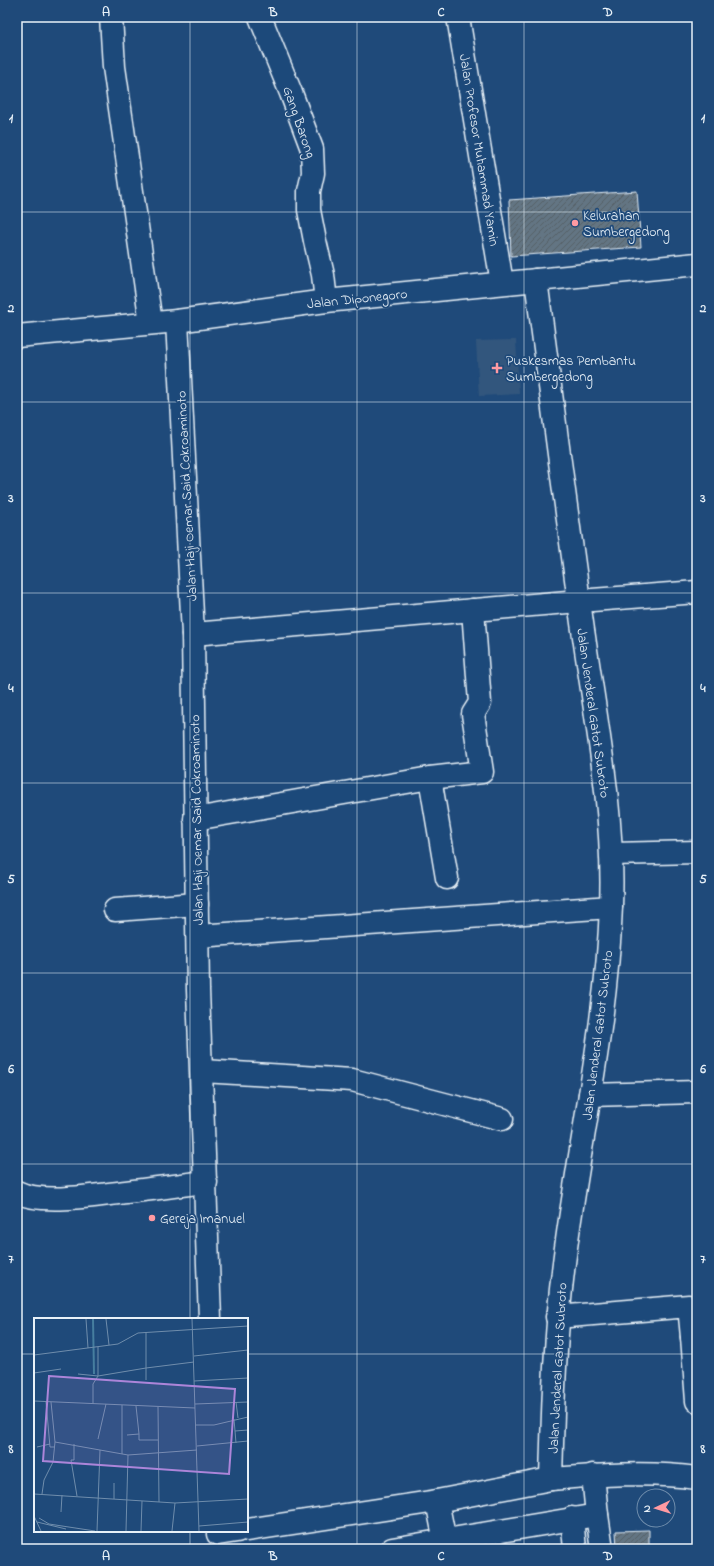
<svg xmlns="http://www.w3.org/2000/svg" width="714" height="1566" viewBox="0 0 714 1566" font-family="'Indie Flower',sans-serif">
  <defs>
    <pattern id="building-hatch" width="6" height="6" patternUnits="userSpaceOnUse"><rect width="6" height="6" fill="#637483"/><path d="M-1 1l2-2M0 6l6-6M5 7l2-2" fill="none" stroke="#545e66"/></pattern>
  </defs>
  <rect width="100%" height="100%" fill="#1f4a7a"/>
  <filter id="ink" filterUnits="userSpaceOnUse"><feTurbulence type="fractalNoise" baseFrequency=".025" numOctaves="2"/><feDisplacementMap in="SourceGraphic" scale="8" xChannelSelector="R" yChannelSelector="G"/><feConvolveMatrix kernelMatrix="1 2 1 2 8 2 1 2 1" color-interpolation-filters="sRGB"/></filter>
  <g filter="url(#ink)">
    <polygon fill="#33577d" points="516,340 519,394 479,396 476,341"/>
    <g fill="url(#building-hatch)" stroke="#e8f1f8">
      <polygon points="637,191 641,247 511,256 509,200"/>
      <polygon points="649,1530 649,1549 617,1549 616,1531"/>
    </g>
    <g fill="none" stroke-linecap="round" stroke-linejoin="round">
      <defs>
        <g id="minor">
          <polyline points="111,17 114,67 151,323"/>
          <polyline points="260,17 291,93 312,149 313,173 309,191 309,210 315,241 323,275 326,301"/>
          <polyline points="458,17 502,283"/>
          <path d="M536,280C551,394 566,509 582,623C595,715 615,814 611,906C607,1024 580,1139 565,1255C555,1330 553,1404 551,1479C598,1475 650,1471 697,1478"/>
          <polyline points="177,321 193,634 198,990 210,1319"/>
          <polyline points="17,336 177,321 326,301 697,264"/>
          <polyline points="193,634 579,601 697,592"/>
          <polyline points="430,778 482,772 473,714 480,703 473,610"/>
          <polyline points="195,819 430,778 447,878"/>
          <polyline points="612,854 697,852"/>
          <polyline points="115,910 197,904"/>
          <polyline points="198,936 611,907"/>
          <polyline points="202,1071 352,1080 502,1119"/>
          <polyline points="590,1095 697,1092"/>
          <path d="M17,1192C42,1205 98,1195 126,1192C153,1189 179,1185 206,1182"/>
          <polyline points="557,1317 689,1306 692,1337 697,1336"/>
          <polyline points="692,1337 697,1401"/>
          <polyline points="437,1501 445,1541"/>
          <polyline points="597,1515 602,1549"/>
          <polyline points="572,1518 575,1549"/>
          <polyline points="247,1530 437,1501 551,1479"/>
          <polyline points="218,1534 237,1531"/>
          <polyline points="392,1549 597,1515 593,1475"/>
        </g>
      </defs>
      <use href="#minor" stroke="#e8f1f8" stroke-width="25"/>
      <use href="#minor" stroke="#1f4a7a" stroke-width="22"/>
    </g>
  </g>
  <path fill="none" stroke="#e8f1f8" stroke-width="1" stroke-opacity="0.55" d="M190,17V1319M357,17V1549M524,17V1549M17,212H697M17,402H697M17,593H697M17,783H697M17,973H697M17,1164H697M17,1354H35M247,1354H697M190,1531V1549"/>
  <g fill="#ff9aa2" stroke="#1f4a7a" stroke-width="1.5">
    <circle cx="575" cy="223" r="4"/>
    <path d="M495 362h4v4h4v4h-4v4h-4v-4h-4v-4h4z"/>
    <circle cx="152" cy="1218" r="4"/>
  </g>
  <g text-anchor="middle" stroke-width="3.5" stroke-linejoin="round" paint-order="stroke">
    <g font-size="14" fill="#e8f1f8" stroke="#1f4a7a">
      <text transform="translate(300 122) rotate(71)" y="5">Gang Barong</text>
      <text transform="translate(480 150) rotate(81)" y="5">Jalan Profesor Muhammad Yamin</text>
      <text transform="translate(357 298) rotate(-6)" y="5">Jalan Diponegoro</text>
      <text transform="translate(186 496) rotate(-93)" y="5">Jalan Haji Oemar Said Cokroaminoto</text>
      <text transform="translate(594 713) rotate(82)" y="5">Jalan Jenderal Gatot Subroto</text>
      <text transform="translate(196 820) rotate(-91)" y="5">Jalan Haji Oemar Said Cokroaminoto</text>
      <text transform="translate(597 1035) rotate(-83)" y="5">Jalan Jenderal Gatot Subroto</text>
      <text transform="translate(557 1368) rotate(-87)" y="5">Jalan Jenderal Gatot Subroto</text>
    </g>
    <g font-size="14" fill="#e8f1f8" stroke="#1f4a7a" text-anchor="start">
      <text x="583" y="220">Kelurahan<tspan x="583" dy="16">Sumbergedong</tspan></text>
      <text x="506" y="365">Puskesmas Pembantu<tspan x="506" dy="16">Sumbergedong</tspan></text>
      <text x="160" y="1223">Gereja Imanuel</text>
    </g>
  </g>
  <g transform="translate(34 1318)">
    <rect width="214" height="214" fill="#1f4a7a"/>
    <path fill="none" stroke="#467e9f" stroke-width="2" d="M59,1L60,56"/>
    <path fill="none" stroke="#6f8dac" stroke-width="1" d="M52,1L54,30M72,1L75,27M158,1L165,213M112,14V50L160,44M0,37L84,26L104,15L214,8M160,38L214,32M0,55L27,51M44,56L64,58L112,50V62M160,63L214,60M0,83L161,90M12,84L16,129H21M17,84L21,124M202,84L204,100M59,86V66L64,58V29M161,86L214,84M88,87V136M124,89L125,184M200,101L201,113L214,112M162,107H180L214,99M201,113L202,125M105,116V122H124M93,117L105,116L102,88M64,121L72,86M40,126V142H37L43,178M163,128L214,123M3,129L16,126M0,176L141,185L214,181M8,176L10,162L19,144L21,124L94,137L163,132M80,181V165M27,194L28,177M0,198L7,213M5,200L15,206L61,213M3,204L32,211M165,208L214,204M63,213L66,132M92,213L94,137M107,213L108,183M138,213L141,185"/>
    <path fill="#ac85d9" fill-opacity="0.15" stroke="#ac85d9" stroke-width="2" d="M15,58L201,71L195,156L9,143Z"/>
    <rect width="214" height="214" fill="none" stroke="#e8f1f8" stroke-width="2"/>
  </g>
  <rect width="714" height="1566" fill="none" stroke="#1f4a7a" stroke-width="44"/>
  <g transform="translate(656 1508) rotate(266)"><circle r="19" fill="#1f4a7a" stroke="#6f8dac"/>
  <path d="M0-3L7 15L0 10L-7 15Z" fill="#ff9aa2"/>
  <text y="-6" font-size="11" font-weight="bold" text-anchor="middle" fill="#e8f1f8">N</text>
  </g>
  <rect x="22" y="22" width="670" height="1522" fill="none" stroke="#e8f1f8" stroke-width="1.5"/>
  <g font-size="13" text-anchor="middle" font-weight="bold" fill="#e8f1f8">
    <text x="106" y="16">A</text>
    <text x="273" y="16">B</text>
    <text x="441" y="16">C</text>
    <text x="608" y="16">D</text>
    <text x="11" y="122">1</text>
    <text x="703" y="122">1</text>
    <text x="11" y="312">2</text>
    <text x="703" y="312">2</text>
    <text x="11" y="502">3</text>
    <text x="703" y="502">3</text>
    <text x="11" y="692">4</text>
    <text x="703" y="692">4</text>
    <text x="11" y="883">5</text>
    <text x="703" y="883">5</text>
    <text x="11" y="1073">6</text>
    <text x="703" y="1073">6</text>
    <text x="11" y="1263">7</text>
    <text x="703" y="1263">7</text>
    <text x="11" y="1453">8</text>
    <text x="703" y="1453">8</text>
    <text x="106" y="1560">A</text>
    <text x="273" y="1560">B</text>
    <text x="441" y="1560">C</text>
    <text x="608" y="1560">D</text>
  </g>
</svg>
